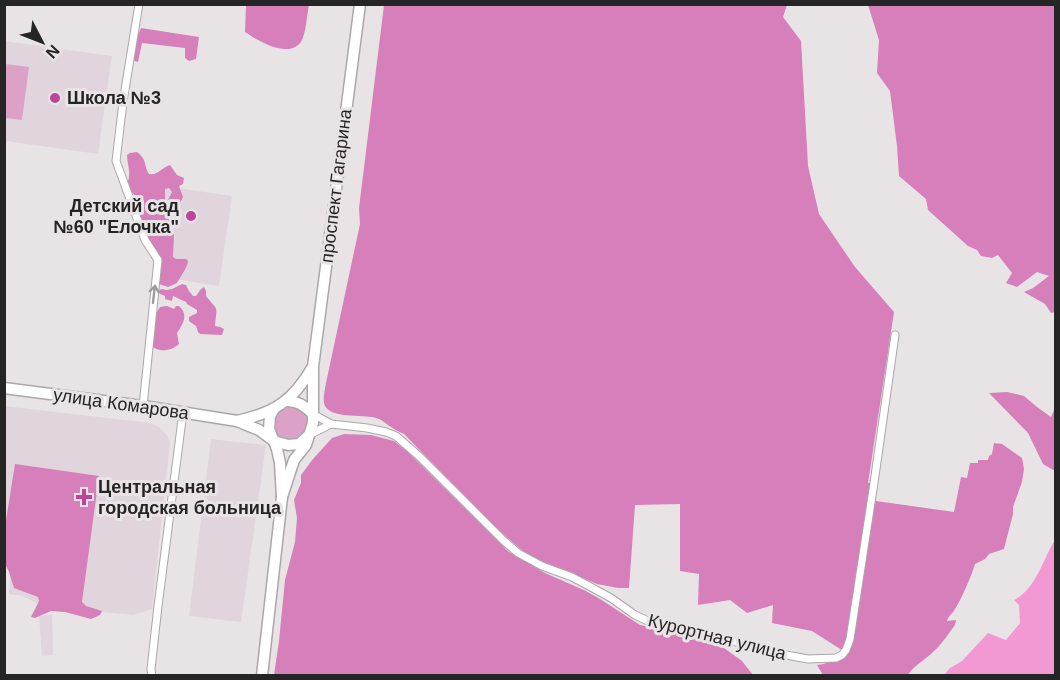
<svg xmlns="http://www.w3.org/2000/svg" width="1060" height="680" viewBox="0 0 1060 680" font-family="Arial,sans-serif">
  <rect width="100%" height="100%" fill="#e8e4e6"/>
  <g fill="#e0d5dc">
    <polygon points="5,41 112,56 98,154 5,141"/>
    <polygon points="157,185 232,196 219,286 162,277"/>
    <polygon points="4,406 151,423 159,427 167,435 170,442 152,609 133,615 43,606 22,596 9,594 12,553 5,552"/>
    <polygon points="211,439 266,445 241,622 189,616"/>
    <polygon points="52,615 53,655 42,656 39,616"/>
  </g>
  <g fill="#dba1c7">
    <polygon points="5,64 29,67 22,120 5,118"/>
    <polygon points="291,404 306,413 308,419 307,431 298,439 292,441 280,438 275,434 272,417 275,411"/>
  </g>
  <g fill="#d67fba">
    <path d="M246,5H309C307,14 306,34 301,42C288,59 258,41 245,32Z"/>
    <path d="M384,5H787L783,17L801,41L808,166L819,214L855,267L894,312L868,483H872L869,500L954,512L961,477L967,478L970,463H978V460H988L989,456L992,454L994,443L1002,444L1022,458L1024,469L1022,482L1013,507V514L1004,549L989,554L985,559L975,564C971,577 962,598 955,609C952,614 949,615 947,621L956,620L955,625C948,634 942,644 933,652C925,660 913,666 908,675H823L817,665C828,664 838,658 848,654L812,631L772,623L773,605L747,613L730,600L698,605L699,574L680,571V504L635,505L629,588H618L597,584L541,561L523,551L497,529L404,434C400,432 395,430 391,427C387,425 384,421 379,419C366,413 333,420 325,406C322,400 325,390 326,383L360,224L359,208Z"/>
    <polygon points="868,5 1055,5 1055,312 1051,313 1045,304 1024,292 1033,288 1049,276 1037,272 1017,287 1006,283 1012,273 998,255 992,258 981,256 977,250 968,246 928,210 926,199 899,176 897,146 890,91 877,73 879,40"/>
    <polygon points="141,28 199,37 196,59 189,61 185,58 185,48 142,43 138,62 132,60 136,39"/>
    <path d="M137,152C148,161 143,164 149,174C158,176 162,167 170,165L177,175L184,178L183,184L179,186L183,197L180,203L172,205L168,200L172,192L169,188L165,189V209L169,212C169,219 170,225 170,233L174,234L173,257L176,259H186L188,261C188,267 180,277 177,283L168,287L156,283L159,260L147,240L134,204L138,200C136,195 130,192 128,187C126,181 129,182 129,176C130,170 127,162 127,155L130,153Z"/>
    <path d="M182,284L186,285L189,291L193,296H196L201,289L204,287L206,291V296C219,312 217,305 215,326L220,327L224,329L222,335L200,334L198,332L196,326L189,321V317L197,313V310L187,304L186,302L173,296L172,301L165,299V296L160,294L159,290L162,289L166,290L172,289Z"/>
    <path d="M167,306L174,309L176,306H179C189,315 183,324 177,333L179,344C173,350 161,353 153,347C151,335 153,316 160,307Z"/>
    <polygon points="1007,392 1024,396 1037,407 1051,417 1055,408 1055,471 1043,464 1028,433 989,393"/>
    <polygon points="344,434 371,435 394,441 408,452 509,552 545,573 586,591 600,599 640,625 683,634 724,648 742,661 753,675 274,675 279,641 285,580 295,542 297,518 294,500 301,483 301,475 313,459 332,438"/>
    <polygon points="15,464 99,476 82,602 86,606 102,611 100,615 91,619 65,612 51,611 35,618 31,617 39,601 38,597 14,588 9,572 5,564 4,533"/>
  </g>
  <path fill="#f299d4" d="M1055,540V675H940H944L950,668L962,661L988,633L1006,640L1020,623L1019,605L1014,600C1036,589 1043,559 1055,540Z"/>
  <g fill="none" stroke-linecap="round" stroke-linejoin="round">
    <defs>
      <g id="minor">
        <polyline points="139,4 123,102 116,161 145,240 158,260 143,406"/>
        <polyline points="313,414 331,424 367,428 386,432 396,436 420,457 503,540 518,553 542,566 572,577 589,586 611,598 635,615 648,621 680,627 786,655 808,659 836,658 842,655 846,650 850,639 874,483 895,335"/>
        <polyline points="311,434 331,424"/>
        <polyline points="152,676 151,669 158,606 183,412"/>
      </g>
      <g id="primary">
        <polyline points="4,388 143,406 237,421 259,430 274,441 288,445 299,444 308,436"/>
        <path d="M286,401C299,401 304,406 313,414"/>
        <path d="M237,421C274,413 293,401 312,368"/>
        <polyline points="282,497 294,460 306,445 313,423 313,367 360,4"/>
        <polyline points="262,676 282,497 280,463 277,449 269,429 270,416 274,409"/>
      </g>
    </defs>
    <use href="#minor" stroke="#aaa7a9" stroke-width="9"/>
    <use href="#primary" stroke="#aaa7a9" stroke-width="13"/>
    <use href="#minor" stroke="#fff" stroke-width="7"/>
    <use href="#primary" stroke="#fff" stroke-width="10"/>
  </g>
  <defs><path id="oneway-shaft" d="M-6 0H5M1.5-3L5.5 0L1.5 3" fill="none" stroke-width="1.6" stroke-linecap="round" stroke-linejoin="round" transform="scale(1.5)"/></defs>
  <use stroke="#9d9d9d" href="#oneway-shaft" transform="translate(154 294) rotate(-83)"/>
  <g fill="#bc459b" stroke="#e8e4e6" stroke-width="2">
    <circle cx="55" cy="98" r="6"/>
    <circle cx="191" cy="216" r="6"/>
    <path d="M81 488h6v6h6v6h-6v6h-6v-6h-6v-6h6z"/>
  </g>
  <g text-anchor="middle" stroke-width="6" stroke-linejoin="round" paint-order="stroke">
    <g font-size="18" font-weight="bold" fill="#262526" stroke="#e8e4e6" text-anchor="start">
      <text x="67" y="104">Школа №3</text>
      <text x="179" y="212" text-anchor="end">Детский сад<tspan x="179" dy="21">№60 "Елочка"</tspan></text>
      <text x="98" y="493">Центральная<tspan x="98" dy="21">городская больница</tspan></text>
    </g>
    <g font-size="18" fill="#262526" stroke="#e8e4e6">
      <text transform="translate(336 186) rotate(-83)" y="6">проспект Гагарина</text>
      <text transform="translate(121 404) rotate(8)" y="6">улица Комарова</text>
      <text transform="translate(717 637) rotate(14)" y="6">Курортная улица</text>
    </g>
  </g>
  <rect width="1060" height="680" fill="none" stroke="#262526" stroke-width="12"/>
  <g transform="translate(42 42) rotate(132)" stroke="#e8e4e6" stroke-width="4.5" paint-order="stroke">
  <path d="M0-4.5L10 22L0 15L-10 22Z" fill="#262526"/>
  <text y="-9" font-size="16" font-weight="bold" text-anchor="middle" fill="#262526">N</text>
  </g>
</svg>
